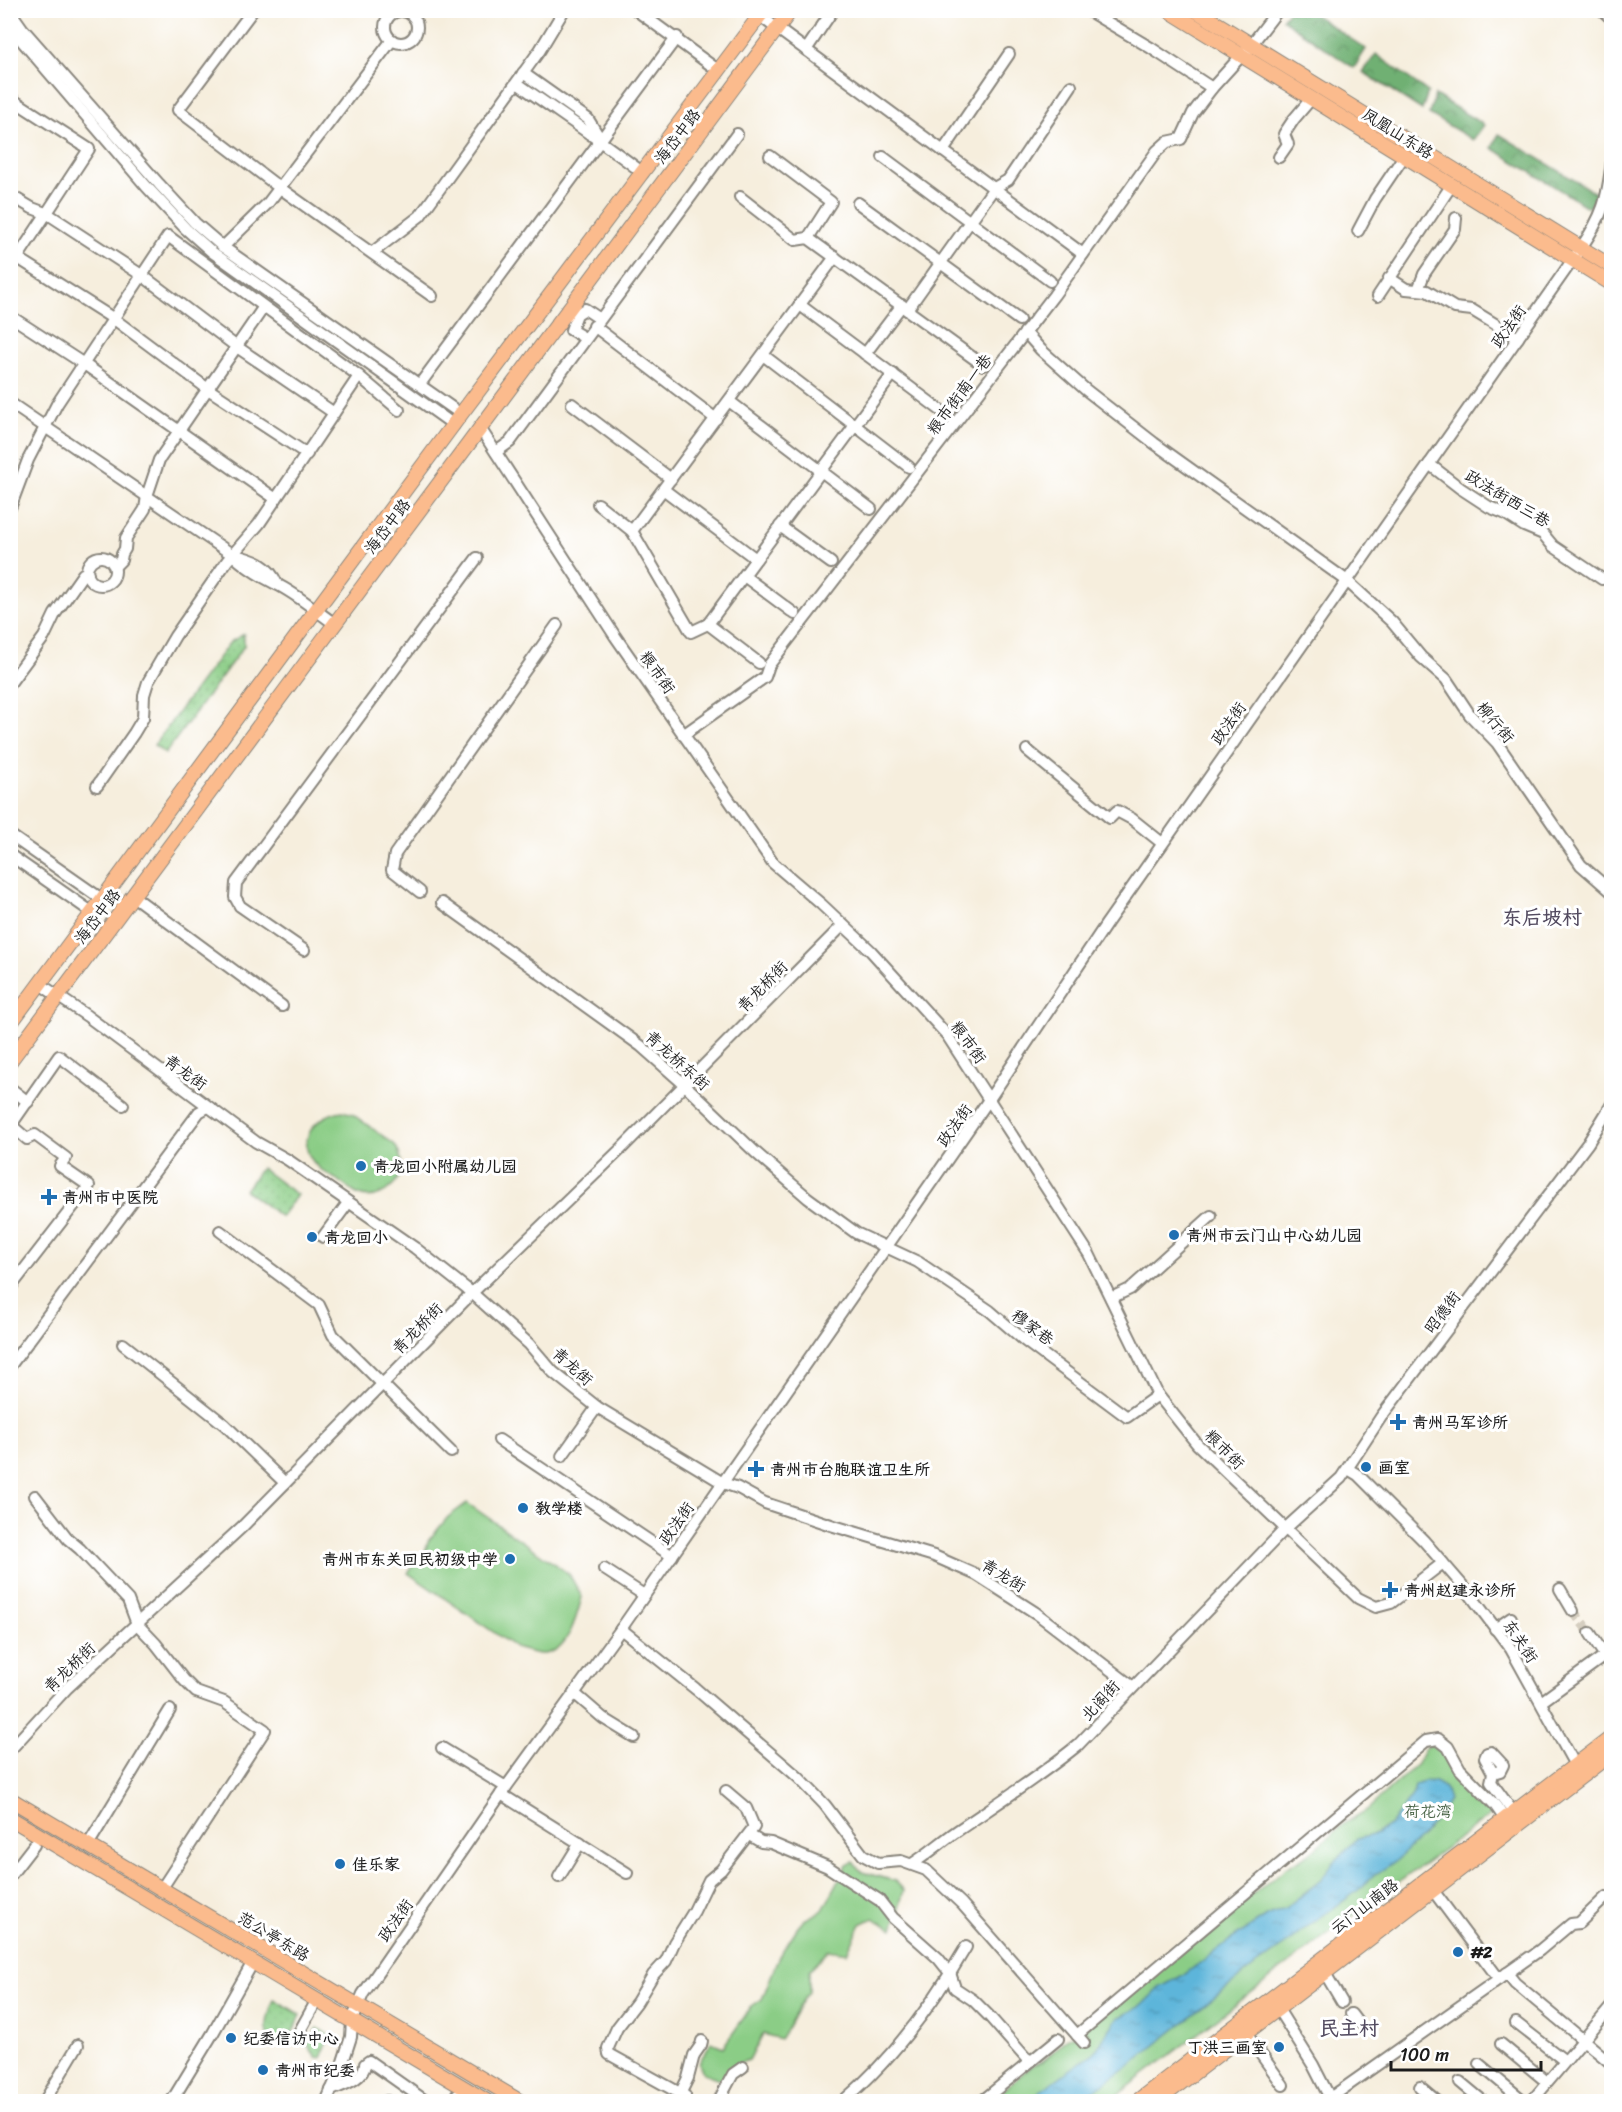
<svg xmlns="http://www.w3.org/2000/svg" width="1622" height="2112" viewBox="0 0 1622 2112" font-family="Sriracha,'LXGW WenKai TC',sans-serif">
  <defs>
    <pattern id="grass-dots" width="8" height="8" patternUnits="userSpaceOnUse" patternTransform="scale(1.5)"><rect width="8" height="8" fill="#8bcd86"/><path d="M2 2h.1M6 6h.1" fill="none" stroke="#77af73" stroke-width="1.8" stroke-linecap="round"/></pattern>
    <pattern id="forest-crowns" width="20" height="18" patternUnits="userSpaceOnUse" patternTransform="scale(1.5)"><rect width="20" height="18" fill="#70b073"/><path d="M2 6a3 3 0 1 1 6 0M12 15a3 3 0 1 1 6 0" fill="none" stroke="#5b8e5e"/></pattern>
    <pattern id="water-ripples" width="26" height="14" patternUnits="userSpaceOnUse" patternTransform="scale(1.5)"><rect width="26" height="14" fill="#5db5da"/><path d="M2 4q2-2 4 0t4 0M15 11q2-2 4 0t4 0" fill="none" stroke="#4c92b0"/></pattern>
  </defs>
  <rect width="100%" height="100%" fill="#fff"/>
  <filter id="ink" filterUnits="userSpaceOnUse"><feTurbulence type="fractalNoise" baseFrequency=".0167" numOctaves="2"/><feDisplacementMap in="SourceGraphic" scale="12" xChannelSelector="R" yChannelSelector="G"/><feConvolveMatrix kernelMatrix="1 2 1 2 8 2 1 2 1" color-interpolation-filters="sRGB"/></filter>
  <filter id="wash" filterUnits="userSpaceOnUse"><feTurbulence type="fractalNoise" baseFrequency=".008" numOctaves="4" result="noise"/><feDisplacementMap in="SourceGraphic" scale="24" xChannelSelector="R" yChannelSelector="G"/><feGaussianBlur stdDeviation="1.35" result="paint"/><feColorMatrix in="noise" values="0 0 0 0 0 0 0 0 0 0 0 0 0 0 0 0 0 1.4 0 .05"/><feComposite in="paint" operator="in"/></filter>
  <g filter="url(#wash)">
    <rect width="100%" height="100%" fill="#f6eedd"/>
    <g fill="url(#grass-dots)" stroke="#547451" stroke-width="1.5">
      <polygon points="244,634 244,646 165,754 154,745 230,642"/>
      <polygon points="261,1168 297,1195 281,1217 245,1190"/>
      <path d="M274,1999L301,2015L292,2034L283,2046L269,2043C263,2029 269,2012 274,1999Z"/>
      <polygon points="318,2028 330,2036 321,2058 316,2057 307,2044"/>
    </g>
    <g fill="url(#forest-crowns)" stroke="#466648" stroke-width="1.5">
      <polygon points="1289,11 1309,11 1366,49 1354,68 1282,19"/>
      <polygon points="1376,54 1428,92 1422,110 1363,72"/>
      <polygon points="1435,95 1484,125 1473,140 1429,114"/>
      <polygon points="1499,134 1597,194 1589,208 1492,148"/>
    </g>
    <g fill="#8bcd86" stroke="#547451" stroke-width="1.5">
      <path d="M343,1111L352,1114L394,1144C401,1153 404,1168 398,1178C391,1191 374,1201 359,1195C352,1192 346,1186 340,1182C333,1177 323,1172 317,1166C292,1142 316,1114 343,1111Z"/>
      <path d="M467,1503L569,1574L582,1597C577,1616 569,1650 545,1654C536,1655 527,1651 518,1649L408,1573L415,1562L421,1566L428,1541L448,1517Z"/>
      <path d="M1430,1745C1453,1758 1443,1761 1456,1777C1464,1789 1477,1797 1488,1806L1491,1811L1487,1818L1329,1933L1110,2101L990,2102L1031,2066L1044,2060L1069,2037L1077,2035L1287,1867L1313,1851L1343,1824L1367,1810L1417,1764L1424,1750Z"/>
      <path d="M853,1862L862,1872L895,1881L904,1890L893,1929L873,1918L861,1924L847,1953L829,1950L809,1970V1992C796,2007 792,2024 780,2039L763,2034L749,2060L739,2063L722,2080L703,2073L699,2063L711,2042L723,2047L752,2006L762,1999L779,1956L798,1927L804,1920L823,1910L847,1865Z"/>
    </g>
    <polygon fill="url(#water-ripples)" stroke="#3c687b" stroke-width="1.5" points="1424,1781 1435,1782 1445,1788 1449,1800 1444,1809 1424,1834 1397,1860 1376,1874 1356,1892 1300,1932 1291,1941 1257,1964 1133,2063 1079,2101 1033,2101 1039,2092 1095,2052 1117,2018 1141,2006 1159,1988 1185,1974 1230,1940 1267,1916 1285,1908 1321,1880 1334,1862 1357,1839 1376,1834 1390,1825 1413,1794 1415,1786"/>
  </g>
  <g filter="url(#ink)">
    <g fill="none" stroke-linecap="round" stroke-linejoin="round">
      <polyline stroke="#d5cec0" stroke-width="10" stroke-dasharray="10 5" stroke-linecap="butt" points="1573,1611 1590,1633"/>
      <defs>
        <g id="minor">
          <polyline points="253,10 178,110 280,188 432,296"/>
          <polyline points="636,10 719,71"/>
          <polyline points="752,10 1083,254"/>
          <polyline points="1087,10 1151,48 1212,88"/>
          <polyline points="1602,10 1612,19"/>
          <polyline points="10,11 22,28 159,184 195,223 223,247 461,414"/>
          <circle cx="401" cy="27" r="16"/>
          <polyline points="10,27 146,186 186,229 212,252 454,425"/>
          <polyline points="806,50 833,10"/>
          <polyline points="523,73 588,119 599,137"/>
          <path d="M517,83C559,113 602,141 643,173"/>
          <polyline points="10,98 89,149 10,269"/>
          <polyline points="943,151 1009,54"/>
          <polyline points="770,156 831,202 808,238"/>
          <polyline points="883,157 1050,281"/>
          <polyline points="1279,157 1288,144 1284,134 1294,119 1311,99"/>
          <polyline points="10,195 32,208 48,214 143,276 237,347 334,413"/>
          <polyline points="740,197 795,240 808,238 983,365"/>
          <polyline points="858,203 1019,320"/>
          <polyline points="1358,231 1375,199 1404,156"/>
          <polyline points="223,247 268,203 392,40"/>
          <polyline points="373,252 420,216 540,50 564,10"/>
          <polyline points="10,253 114,319 208,389 307,454"/>
          <polyline points="1389,278 1406,289 1427,291 1455,308 1472,310 1518,338"/>
          <polyline points="1418,290 1424,274 1455,229 1456,218"/>
          <polyline points="1378,296 1451,186"/>
          <polyline points="800,305 947,415"/>
          <polyline points="907,310 994,188 1008,180 1071,86"/>
          <polyline points="10,316 84,364 276,499"/>
          <polyline points="594,326 716,419"/>
          <polyline points="1025,332 1041,350 1086,390 1154,443 1346,580 1392,622 1421,657 1446,679 1470,715 1497,743 1581,865 1612,892"/>
          <polyline points="585,338 571,330 577,314 585,309 600,319"/>
          <polyline points="865,354 902,305"/>
          <polyline points="763,355 909,467"/>
          <polyline points="420,384 677,37"/>
          <polyline points="729,401 871,509"/>
          <path d="M10,403L233,555C247,568 260,576 276,584C297,594 316,611 335,624"/>
          <polyline points="572,404 671,479"/>
          <polyline points="480,428 615,636 773,863 821,904 871,951 947,1035 1089,1254 1158,1395 1197,1444 1358,1598 1376,1607 1391,1603 1443,1563"/>
          <polyline points="496,452 510,442 737,134"/>
          <polyline points="1429,464 1460,488 1489,507 1504,513 1524,526 1543,534 1553,546 1602,579"/>
          <polyline points="667,492 756,559"/>
          <polyline points="598,504 632,531 691,632 708,624 759,663"/>
          <polyline points="10,508 28,460 57,404 168,236 359,376 399,410"/>
          <polyline points="780,526 831,563"/>
          <polyline points="632,531 835,257"/>
          <path d="M234,555C253,559 269,565 277,584"/>
          <circle cx="101" cy="571" r="14"/>
          <polyline points="115,566 121,560 122,554 125,549 126,538 145,509 147,496 159,460 263,308"/>
          <polyline points="744,576 795,614"/>
          <polyline points="708,624 893,374"/>
          <polyline points="10,683 44,637 55,614 83,574 88,573"/>
          <polyline points="683,735 765,677 769,665 1054,295 1157,151 1167,142 1181,139 1193,113 1212,88 1251,45 1278,10"/>
          <polyline points="1027,750 1110,818 1117,811 1132,819 1162,843"/>
          <polyline points="97,786 134,733 143,718 144,695 148,682 175,636 227,561 259,524 359,376"/>
          <polyline points="10,835 103,900"/>
          <polyline points="10,855 93,913"/>
          <polyline points="420,892 392,870 395,854 557,625"/>
          <polyline points="133,896 282,1006"/>
          <polyline points="442,903 641,1046 685,1085 755,1152 808,1198 856,1233 918,1262 990,1311 1025,1341 1127,1417 1158,1395"/>
          <polyline points="304,950 240,906 235,897 236,883 477,558"/>
          <polyline points="40,984 87,1016 256,1142 288,1160 415,1248 472,1293 529,1344 553,1372 597,1407 723,1483 738,1488 765,1503 834,1526 934,1556 977,1575 1036,1613 1133,1687"/>
          <polyline points="10,1088 28,1102"/>
          <polyline points="220,1231 319,1305 333,1335 451,1452"/>
          <polyline points="323,1237 348,1203"/>
          <polyline points="10,1288 89,1186 60,1166 66,1158 35,1135 27,1139 11,1125 59,1056 123,1105"/>
          <polyline points="1111,1298 1130,1289 1211,1216"/>
          <polyline points="123,1344 225,1425 285,1483"/>
          <polyline points="10,1366 199,1112 208,1107"/>
          <polyline points="499,1440 672,1556"/>
          <polyline points="562,1456 597,1407"/>
          <polyline points="1348,1469 1358,1475 1424,1541 1469,1593 1511,1649 1575,1765"/>
          <polyline points="35,1496 68,1539 80,1549 128,1600 137,1624 156,1644 184,1680 196,1692 224,1702 265,1730 162,1888"/>
          <polyline points="604,1569 644,1595"/>
          <polyline points="1560,1589 1573,1611"/>
          <polyline points="621,1629 697,1690 798,1777 825,1805 863,1855 878,1863 901,1861 926,1870 962,1904 1084,2043"/>
          <polyline points="1495,1629 1511,1618"/>
          <polyline points="1590,1633 1605,1656"/>
          <polyline points="574,1693 603,1718 634,1737"/>
          <polyline points="1541,1702 1607,1654 1612,1656"/>
          <polyline points="442,1748 506,1787"/>
          <polyline points="10,1750 67,1688 243,1526 472,1293 621,1149 843,925"/>
          <polyline points="1493,1773 1500,1771 1503,1765 1491,1752 1487,1753 1485,1758 1493,1773 1491,1782 1513,1812"/>
          <polyline points="501,1794 627,1873"/>
          <polyline points="749,1835 761,1842 771,1843 828,1867 879,1900 893,1918 938,1958 950,1973 955,1988 973,2000 989,2016 1025,2057 1031,2061"/>
          <polyline points="88,1845 170,1710"/>
          <path d="M912,1864C928,1854 941,1842 957,1831C998,1803 1040,1776 1078,1745L1286,1528L1341,1478L1381,1417L1588,1143L1612,1104"/>
          <polyline points="10,1876 34,1845"/>
          <polyline points="559,1877 580,1843"/>
          <polyline points="1432,1889 1499,1979"/>
          <polyline points="1325,1973 1342,2002"/>
          <polyline points="1507,1973 1515,1983 1612,2064"/>
          <polyline points="1278,2009 1313,2065 1332,2102"/>
          <polyline points="1351,2014 1357,2022"/>
          <polyline points="1516,2023 1565,2061"/>
          <polyline points="1245,2032 1283,2085"/>
          <polyline points="1077,2035 1426,1741 1438,1739 1448,1747 1460,1769 1495,1805 1505,1819"/>
          <polyline points="297,2036 317,2000"/>
          <polyline points="1501,2044 1547,2082"/>
          <polyline points="1479,2064 1525,2102"/>
          <polyline points="1460,2082 1484,2102"/>
          <polyline points="1420,2087 1438,2102"/>
          <path d="M331,2090C343,2085 364,2079 365,2064L369,2061L427,2102"/>
          <polyline points="680,2094 688,2078 694,2055 701,2045 702,2041"/>
          <polyline points="685,2096 609,2054 608,2048 617,2028 637,2002 653,1975 666,1961 674,1943 694,1911 709,1880 721,1870 754,1827 746,1808 726,1791"/>
          <polyline points="1330,2098 1540,1950 1571,1924 1579,1923 1606,1897"/>
          <polyline points="44,2102 78,2045"/>
          <polyline points="171,2102 213,2033 253,1962"/>
          <path d="M326,2102L341,2068L351,2037L352,2020L363,1994L501,1794L621,1629L990,1098L1107,923L1581,248C1603,215 1607,201 1612,161"/>
          <polyline points="387,2102 387,2101"/>
          <polyline points="453,2102 456,2096"/>
          <polyline points="718,2102 733,2074 743,2067"/>
          <path d="M842,2102C893,2059 933,2004 966,1947"/>
          <polyline points="981,2102 1058,2039"/>
          <polyline points="1531,2102 1612,2006"/>
        </g>
        <g id="major">
          <polyline points="1168,10 1612,284"/>
          <polyline points="1195,10 1612,267"/>
          <polyline points="10,1024 461,414 764,10"/>
          <polyline points="10,1061 791,10"/>
          <polyline points="10,1799 521,2102"/>
          <polyline points="10,1818 488,2102"/>
          <polyline points="1136,2102 1612,1737"/>
          <polyline points="1156,2102 1612,1753"/>
        </g>
      </defs>
      <use href="#minor" stroke="#89857c" stroke-width="14"/>
      <use href="#major" stroke="#89857c" stroke-width="16"/>
      <use href="#minor" stroke="#fff" stroke-width="10"/>
      <use href="#major" stroke="#fbbb8d" stroke-width="14"/>
    </g>
  </g>
  <g fill="#1f6fb2" stroke="#fff" stroke-width="2">
    <circle cx="361" cy="1166" r="6"/>
    <path d="M46 1188h6v6h6v6h-6v6h-6v-6h-6v-6h6z"/>
    <circle cx="1174" cy="1235" r="6"/>
    <circle cx="312" cy="1237" r="6"/>
    <path d="M1395 1413h6v6h6v6h-6v6h-6v-6h-6v-6h6z"/>
    <circle cx="1366" cy="1467" r="6"/>
    <path d="M753 1460h6v6h6v6h-6v6h-6v-6h-6v-6h6z"/>
    <circle cx="523" cy="1508" r="6"/>
    <circle cx="510" cy="1559" r="6"/>
    <path d="M1387 1581h6v6h6v6h-6v6h-6v-6h-6v-6h6z"/>
    <circle cx="340" cy="1864" r="6"/>
    <circle cx="1458" cy="1952" r="6"/>
    <circle cx="231" cy="2038" r="6"/>
    <circle cx="1279" cy="2047" r="6"/>
    <circle cx="263" cy="2070" r="6"/>
  </g>
  <g text-anchor="middle" stroke-width="6" stroke-linejoin="round" paint-order="stroke">
    <g font-size="16" fill="#1c1c1c" stroke="#fff">
      <text transform="translate(1398 133) rotate(32)" y="6">凤凰山东路</text>
      <text transform="translate(677 136) rotate(-53)" y="6">海岱中路</text>
      <text transform="translate(1508 326) rotate(-55)" y="6">政法街</text>
      <text transform="translate(959 394) rotate(-53)" y="6">粮市街南一巷</text>
      <text transform="translate(1508 498) rotate(31)" y="6">政法街西三巷</text>
      <text transform="translate(387 526) rotate(-53)" y="6">海岱中路</text>
      <text transform="translate(658 672) rotate(55)" y="6">粮市街</text>
      <text transform="translate(1496 722) rotate(50)" y="6">柳行街</text>
      <text transform="translate(1228 723) rotate(-55)" y="6">政法街</text>
      <text transform="translate(97 916) rotate(-53)" y="6">海岱中路</text>
      <text transform="translate(762 986) rotate(-46)" y="6">青龙桥街</text>
      <text transform="translate(969 1042) rotate(54)" y="6">粮市街</text>
      <text transform="translate(678 1060) rotate(42)" y="6">青龙桥东街</text>
      <text transform="translate(186 1072) rotate(36)" y="6">青龙街</text>
      <text transform="translate(954 1125) rotate(-55)" y="6">政法街</text>
      <text transform="translate(1442 1312) rotate(-53)" y="6">昭德街</text>
      <text transform="translate(1033 1327) rotate(37)" y="6">穆家巷</text>
      <text transform="translate(417 1328) rotate(-46)" y="6">青龙桥街</text>
      <text transform="translate(573 1366) rotate(42)" y="6">青龙街</text>
      <text transform="translate(1225 1449) rotate(45)" y="6">粮市街</text>
      <text transform="translate(676 1523) rotate(-55)" y="6">政法街</text>
      <text transform="translate(1004 1575) rotate(31)" y="6">青龙街</text>
      <text transform="translate(1521 1641) rotate(56)" y="6">东关街</text>
      <text transform="translate(69 1667) rotate(-44)" y="6">青龙桥街</text>
      <text transform="translate(1100 1700) rotate(-47)" y="6">北阁街</text>
      <text transform="translate(1364 1906) rotate(-37)" y="6">云门山南路</text>
      <text transform="translate(395 1920) rotate(-55)" y="6">政法街</text>
      <text transform="translate(274 1936) rotate(31)" y="6">范公亭东路</text>
    </g>
    <g font-size="16" font-weight="bold" fill="#1c1c1c" stroke="#fff" text-anchor="start">
      <text x="373" y="1172">青龙回小附属幼儿园</text>
      <text x="62" y="1203">青州市中医院</text>
      <text x="1186" y="1241">青州市云门山中心幼儿园</text>
      <text x="324" y="1243">青龙回小</text>
      <text x="1412" y="1428">青州马军诊所</text>
      <text x="1378" y="1473">画室</text>
      <text x="770" y="1475">青州市台胞联谊卫生所</text>
      <text x="535" y="1514">教学楼</text>
      <text x="498" y="1565" text-anchor="end">青州市东关回民初级中学</text>
      <text x="1404" y="1596">青州赵建永诊所</text>
      <text x="352" y="1870">佳乐家</text>
      <text x="1470" y="1958">#2</text>
      <text x="243" y="2044">纪委信访中心</text>
      <text x="1267" y="2053" text-anchor="end">丁洪三画室</text>
      <text x="275" y="2076">青州市纪委</text>
    </g>
    <g font-size="16" fill="#486346" stroke="#fff">
      <text x="1428" y="1817">荷花湾</text>
    </g>
    <g font-size="20" font-weight="bold" fill="#534b60" stroke="#fff">
      <text x="1542" y="924">东后坡村</text>
      <text x="1349" y="2035">民主村</text>
    </g>
  </g>
  <rect width="1622" height="2112" fill="none" stroke="#fff" stroke-width="36"/>
  <path d="M1391 2061v9h150v-9" fill="none" stroke="#1c1c1c" stroke-width="3"/>
  <text x="1400" y="2061" font-size="18" fill="#1c1c1c" stroke="#ffffff" stroke-width="4.5" paint-order="stroke">100 m</text>
</svg>
